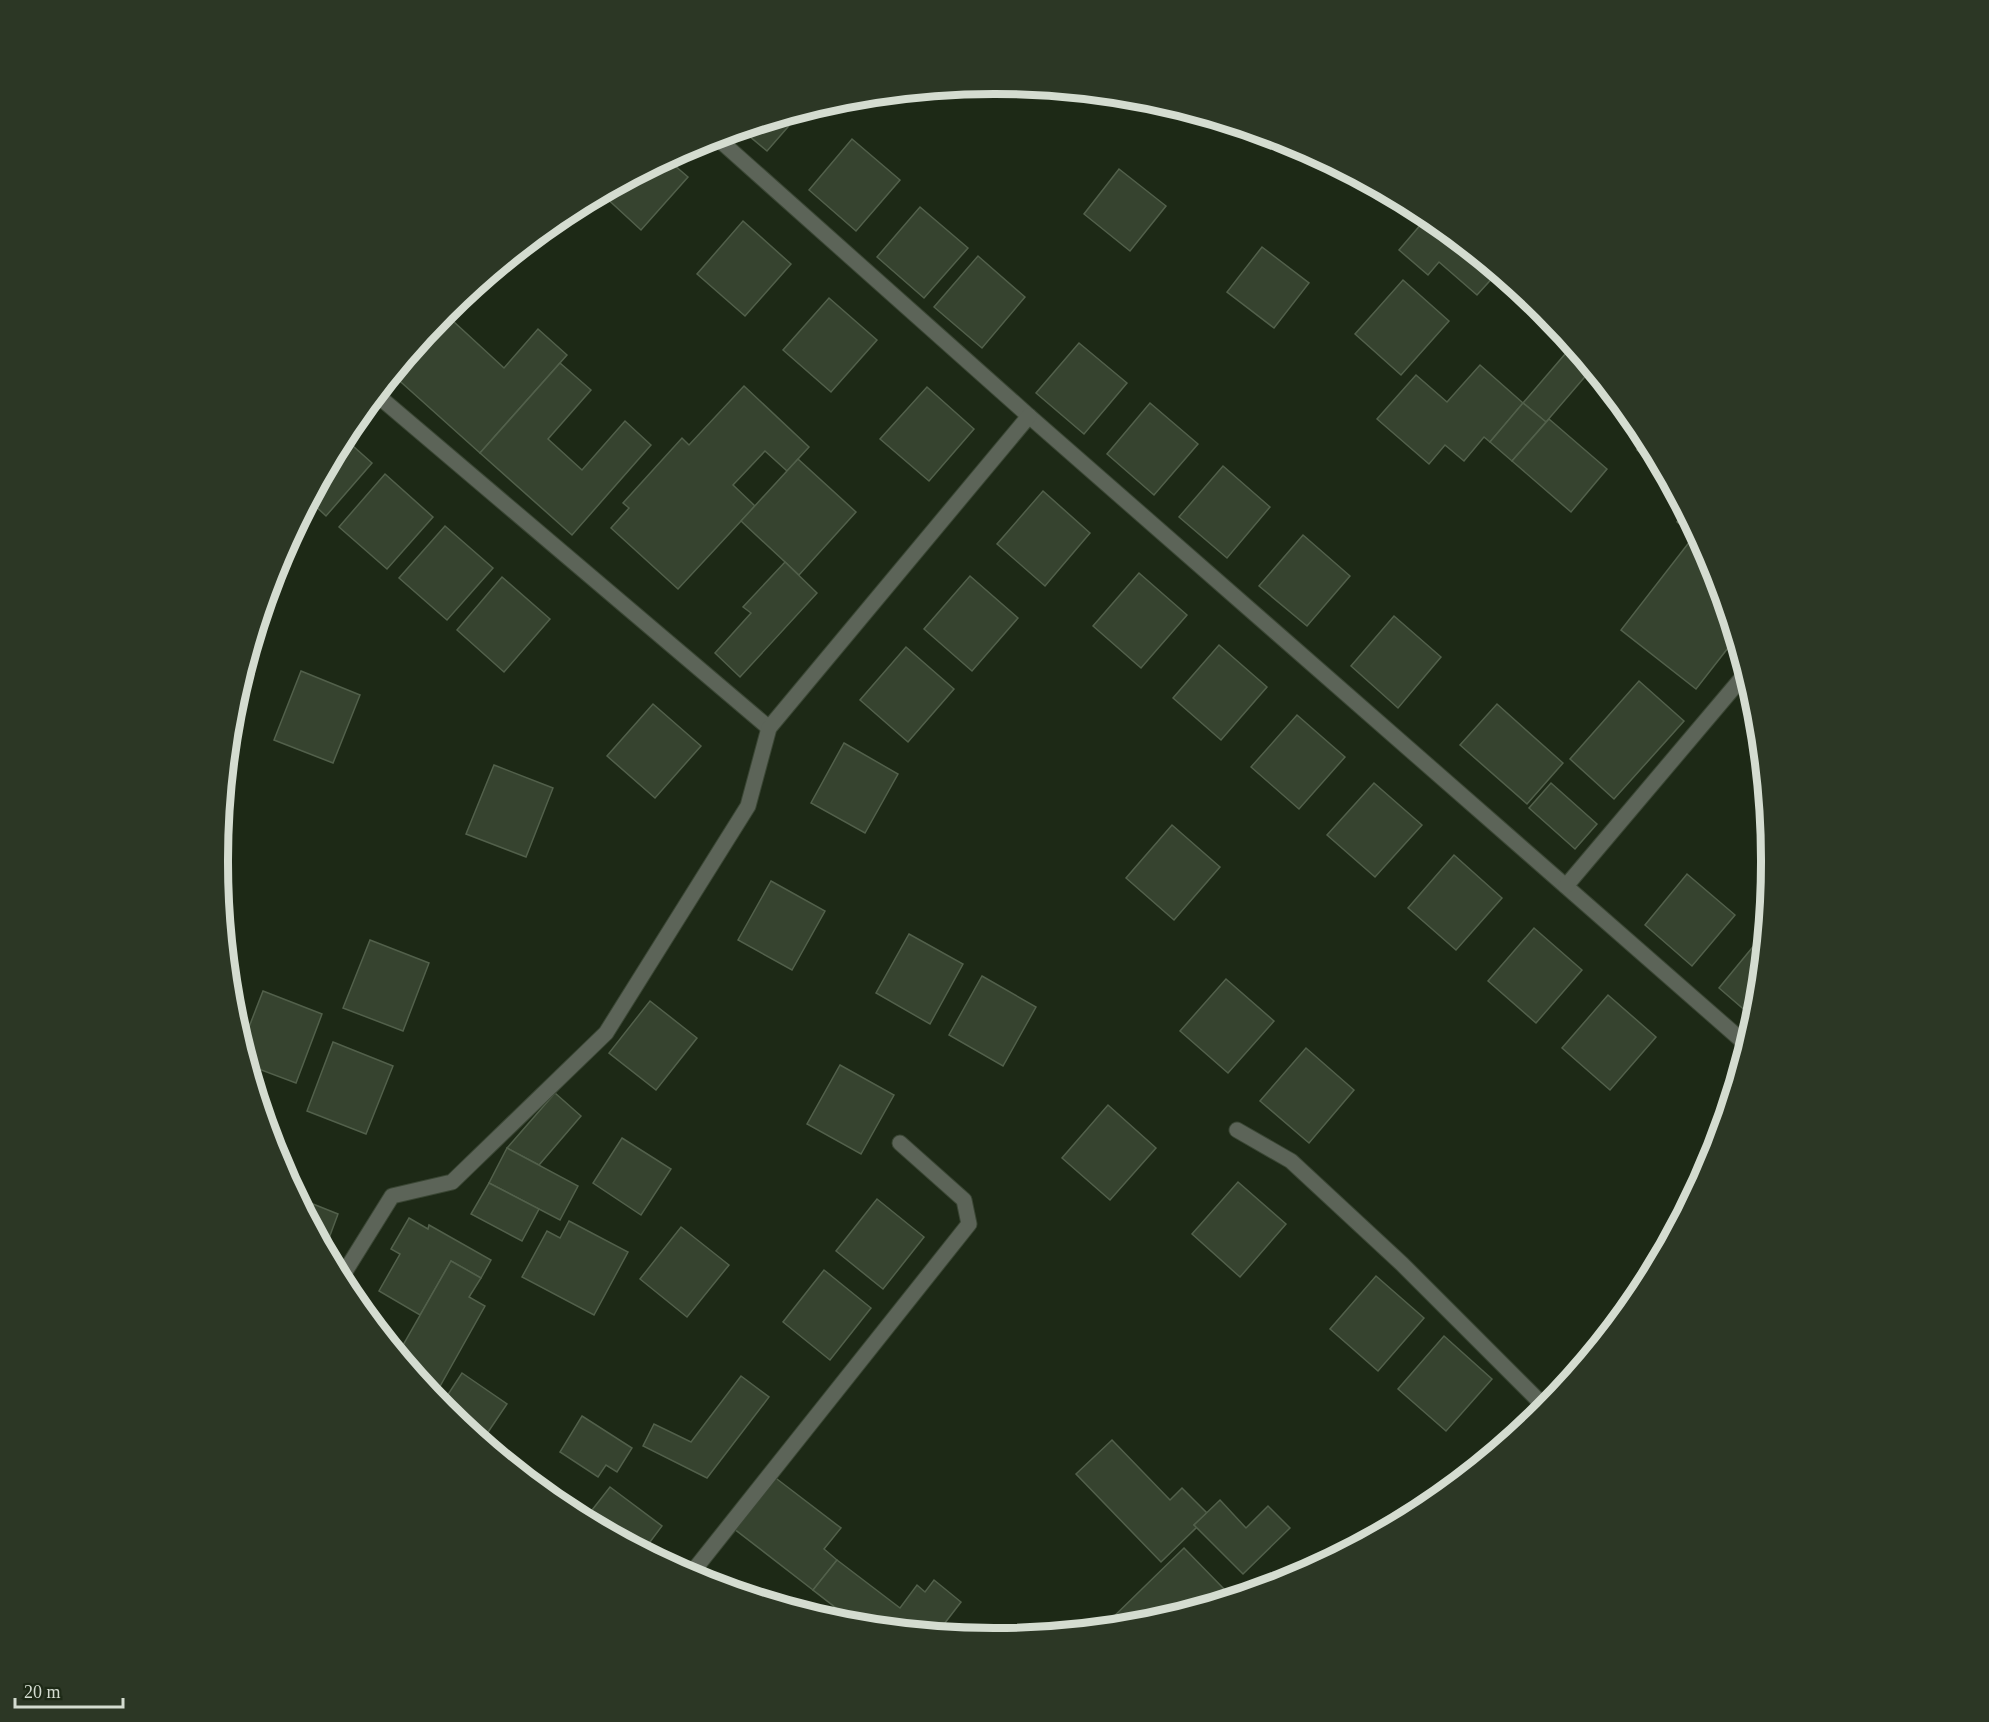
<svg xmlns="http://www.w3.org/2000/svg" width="1989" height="1722" viewBox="0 0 1989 1722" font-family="'Times New Roman',serif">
  <rect width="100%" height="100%" fill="#1d2916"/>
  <g fill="#36432f" stroke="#52604b" stroke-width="1.5">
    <polygon points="801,112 767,151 742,130"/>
    <polygon points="852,139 900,180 856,231 809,190"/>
    <polygon points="1281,140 1292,143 1308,152 1303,158"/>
    <polygon points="667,159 688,177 641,230 602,194"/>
    <polygon points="1119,169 1166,206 1130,251 1084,214"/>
    <polygon points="920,207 968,248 924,298 877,257"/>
    <polygon points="1428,216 1497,273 1477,295 1439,262 1428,275 1399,250"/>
    <polygon points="743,221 791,264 745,316 697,274"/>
    <polygon points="1262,247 1309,283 1274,328 1227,292"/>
    <polygon points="978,256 1025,297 982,348 934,307"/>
    <polygon points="488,277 491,279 453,321 504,368 538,329 567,355 480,453 393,375 445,311"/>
    <polygon points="1403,280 1449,321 1401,375 1355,334"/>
    <polygon points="829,298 877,340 831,392 783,350"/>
    <polygon points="1079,343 1127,383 1084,434 1036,393"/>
    <polygon points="1572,346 1606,387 1589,372 1546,422 1523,403"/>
    <polygon points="560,363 591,390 548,439 582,470 625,421 651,445 572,535 480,453"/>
    <polygon points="1480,365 1523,403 1490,442 1484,437 1464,461 1445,445 1429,464 1377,419 1416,375 1447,402"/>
    <polygon points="744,386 809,447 787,471 765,451 733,485 755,506 678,589 611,528 629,508 623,503 682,438 689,445"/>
    <polygon points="927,387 974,429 929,481 880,439"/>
    <polygon points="1150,403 1198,444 1154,495 1107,454"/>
    <polygon points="1523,403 1546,422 1512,461 1490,442"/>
    <polygon points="1549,419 1607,469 1571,512 1512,461"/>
    <polygon points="344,438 372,463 326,516 310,501"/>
    <polygon points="1646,439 1664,473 1637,450"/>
    <polygon points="798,459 856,512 799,575 741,521"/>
    <polygon points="1223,466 1270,507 1227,558 1179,517"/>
    <polygon points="385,474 433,517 387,569 339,527"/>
    <polygon points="1664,474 1674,492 1660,479"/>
    <polygon points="1043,491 1090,533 1045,586 997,544"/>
    <polygon points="1685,512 1700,540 1677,522"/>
    <polygon points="445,526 493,568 447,620 399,578"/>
    <polygon points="1303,535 1350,576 1307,626 1259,586"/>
    <polygon points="1694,536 1700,540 1712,564 1735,639 1696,689 1621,630"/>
    <polygon points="785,562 817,593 740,677 715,653 751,613 743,607"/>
    <polygon points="1139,573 1187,615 1141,668 1093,626"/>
    <polygon points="970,576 1018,618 972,671 924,629"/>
    <polygon points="502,577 550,619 504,672 457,630"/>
    <polygon points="1394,616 1441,657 1398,708 1351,666"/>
    <polygon points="1219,645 1267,687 1221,740 1173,698"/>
    <polygon points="906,647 954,689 908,742 860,700"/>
    <polygon points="301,671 360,695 333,763 274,740"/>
    <polygon points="1639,681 1684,721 1614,799 1570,759"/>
    <polygon points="653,704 701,746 655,798 607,756"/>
    <polygon points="1497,704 1563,763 1527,804 1460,745"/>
    <polygon points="1297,715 1345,757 1299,809 1251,767"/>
    <polygon points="844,743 898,774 865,833 811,803"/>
    <polygon points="494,765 553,788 526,857 466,834"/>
    <polygon points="1374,783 1422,825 1375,877 1327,835"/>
    <polygon points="1551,783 1597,824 1575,849 1529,808"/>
    <polygon points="1172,825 1220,867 1174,920 1126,878"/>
    <polygon points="1454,855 1502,898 1456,950 1408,908"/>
    <polygon points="1687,874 1735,915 1692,966 1645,925"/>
    <polygon points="771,881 825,911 792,970 738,940"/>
    <polygon points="1534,928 1582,970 1536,1023 1488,981"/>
    <polygon points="909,934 963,964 930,1024 876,993"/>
    <polygon points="1761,937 1764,939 1755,1019 1719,988"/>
    <polygon points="370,940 429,963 403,1031 343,1008"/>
    <polygon points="982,976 1036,1007 1003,1066 949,1035"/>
    <polygon points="1226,979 1274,1021 1228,1073 1180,1031"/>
    <polygon points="263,991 322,1014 296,1083 248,1065 242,1045"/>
    <polygon points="1608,995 1656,1037 1610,1090 1562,1048"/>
    <polygon points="650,1001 697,1038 656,1090 609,1053"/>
    <polygon points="333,1042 393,1066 366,1134 307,1111"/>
    <polygon points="1306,1048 1354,1090 1309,1143 1260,1101"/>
    <polygon points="840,1065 894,1095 861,1154 807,1124"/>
    <polygon points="555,1093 581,1116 539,1165 507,1148"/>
    <polygon points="1108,1105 1156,1148 1110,1200 1062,1158"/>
    <polygon points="622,1138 671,1169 641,1215 593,1183"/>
    <polygon points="507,1148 578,1186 560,1220 489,1183"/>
    <polygon points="1238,1182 1286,1224 1240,1277 1192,1234"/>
    <polygon points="489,1183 539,1209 522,1241 471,1214"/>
    <polygon points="298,1198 338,1214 325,1249"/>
    <polygon points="877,1199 924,1237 883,1289 836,1251"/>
    <polygon points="409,1218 428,1229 429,1225 491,1260 481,1278 451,1261 420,1315 379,1291 400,1254 391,1249"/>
    <polygon points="569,1221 628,1252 594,1315 522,1277 547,1231 560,1238"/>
    <polygon points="681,1227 729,1265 687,1317 640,1279"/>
    <polygon points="451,1261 481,1278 469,1297 485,1306 434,1397 398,1354"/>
    <polygon points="824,1270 871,1308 830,1360 783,1322"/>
    <polygon points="1376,1276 1424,1318 1378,1371 1330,1329"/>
    <polygon points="1444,1336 1492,1379 1446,1431 1398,1389"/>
    <polygon points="462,1373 507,1404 482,1441 441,1405"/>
    <polygon points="741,1376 769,1397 707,1478 643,1446 654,1424 691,1442"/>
    <polygon points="582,1416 632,1448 617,1472 606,1465 598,1477 560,1452"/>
    <polygon points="1112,1440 1170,1500 1182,1488 1207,1513 1194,1525 1197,1527 1161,1562 1076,1474"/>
    <polygon points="773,1476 841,1528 824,1549 837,1560 813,1590 733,1528"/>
    <polygon points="610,1487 662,1526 644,1550 585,1519"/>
    <polygon points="1220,1500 1246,1528 1268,1506 1290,1528 1243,1574 1194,1525"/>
    <polygon points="1184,1548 1225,1590 1213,1603 1146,1623 1103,1627"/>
    <polygon points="837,1560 900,1608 917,1585 925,1592 934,1580 961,1602 938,1632 858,1625 813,1590"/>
  </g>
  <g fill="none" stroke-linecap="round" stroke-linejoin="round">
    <defs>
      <polyline id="service" points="690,1575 969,1224 964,1200 900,1143"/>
      <g id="minor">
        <polyline points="716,137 1029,416 1747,1045"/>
        <polyline points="377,395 769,728"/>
        <polyline points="1566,886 1746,673"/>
        <polyline points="1237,1130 1291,1161 1402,1264 1546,1408"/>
        <polyline points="341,1278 392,1196 452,1182 606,1033 748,806 769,728 1029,416"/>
      </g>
    </defs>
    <use href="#service" stroke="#3a4634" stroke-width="17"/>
    <use href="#minor" stroke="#3a4634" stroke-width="17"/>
    <use href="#service" stroke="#5c6458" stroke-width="15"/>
    <use href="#minor" stroke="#5c6458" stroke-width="15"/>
  </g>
  <path d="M0 0H1989V1722H0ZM994 94H995A766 766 0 0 1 1761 860V862A766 766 0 0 1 995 1628H994A766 766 0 0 1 228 862V860A766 766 0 0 1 994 94Z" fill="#2c3725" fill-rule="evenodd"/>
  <path fill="none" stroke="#d4dcd0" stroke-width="8" d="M994 94H995A766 766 0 0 1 1761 860V862A766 766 0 0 1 995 1628H994A766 766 0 0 1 228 862V860A766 766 0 0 1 994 94Z"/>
  <path d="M15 1698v9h108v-9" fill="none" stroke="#d4dcd0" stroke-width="3"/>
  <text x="24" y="1698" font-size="18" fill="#d4dcd0" stroke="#1d2916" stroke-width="4.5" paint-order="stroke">20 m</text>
</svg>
